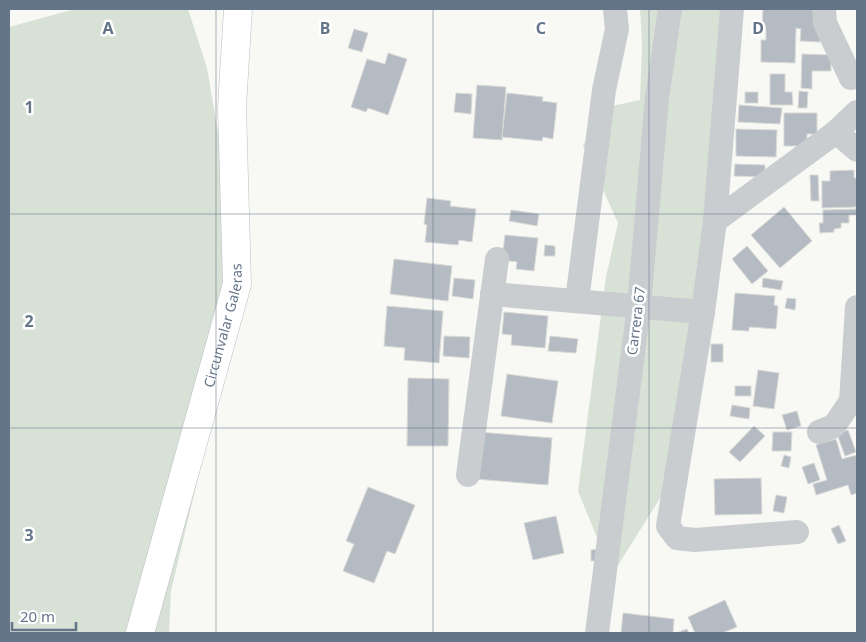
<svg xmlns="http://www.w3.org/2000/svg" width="866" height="642" viewBox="0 0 866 642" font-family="'Noto Sans',sans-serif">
  <rect width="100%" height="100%" fill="#f8f8f5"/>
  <g fill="#d8e1d5">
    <polygon points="75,9 188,9 207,68 241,268 226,360 171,591 169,633 9,633 9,27"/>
    <polygon points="640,9 728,9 729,53 667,487 615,570 598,540 578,491 606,277 618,223 583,145 612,106 640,100 642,43"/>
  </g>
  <g fill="#b4bbc2" stroke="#d9dad7">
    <polygon points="763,9 821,9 820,42 800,41 801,29 796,28 795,63 761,62 761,40 766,40 766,30 762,30"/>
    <polygon points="354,29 368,33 362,52 348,48"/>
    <polygon points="388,53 407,59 388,115 368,108 366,112 351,107 367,59 385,64"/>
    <polygon points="802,54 831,55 831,71 812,71 812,89 801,88"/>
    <polygon points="770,74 785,74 785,92 792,92 793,105 770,105"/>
    <polygon points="477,85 506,87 502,140 473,138"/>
    <polygon points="799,91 808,92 807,108 798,108"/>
    <rect x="745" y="92" width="13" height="11"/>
    <polygon points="456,93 472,94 471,114 454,112"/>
    <polygon points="507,93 543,97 542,101 557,103 553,139 543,137 542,141 502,137"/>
    <polygon points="739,105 782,108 780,124 738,122"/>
    <polygon points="784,113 817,113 817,134 807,134 807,146 784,146"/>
    <polygon points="736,129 777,130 776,157 736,156"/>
    <polygon points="735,164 765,165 765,177 734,176"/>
    <polygon points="854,170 854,178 857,178 857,207 822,208 822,181 830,181 830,171"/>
    <polygon points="810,175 818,175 819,201 811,201"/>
    <polygon points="427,198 451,201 450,206 476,209 472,242 459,240 458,245 425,242 427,225 424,224"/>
    <polygon points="784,207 812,241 780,268 751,235"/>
    <polygon points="857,209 857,215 849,215 849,223 841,223 841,228 834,229 834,232 820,233 819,223 823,223 823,210"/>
    <polygon points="511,210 539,214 537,226 509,221"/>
    <polygon points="505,235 538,238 534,271 516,269 517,262 502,260"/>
    <polygon points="545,245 555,246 555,256 544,256"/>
    <polygon points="747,246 768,271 752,284 732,259"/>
    <polygon points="394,259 452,266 448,301 390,294"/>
    <polygon points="454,278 475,280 473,299 452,296"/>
    <polygon points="763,278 783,281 781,290 762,287"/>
    <polygon points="735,293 775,296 774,305 778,306 776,329 749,327 749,331 732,330"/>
    <polygon points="787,298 796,299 795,310 785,308"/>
    <polygon points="387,306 443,311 439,363 404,360 405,348 384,346"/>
    <polygon points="504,312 548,316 545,348 511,345 512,335 502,334"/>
    <polygon points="444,336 470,337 469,358 443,356"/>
    <polygon points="550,336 578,339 576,353 548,351"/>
    <rect x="711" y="344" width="12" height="18"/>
    <polygon points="758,370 779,373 774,409 753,406"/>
    <polygon points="507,374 558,381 552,423 501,416"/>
    <polygon points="408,378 449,379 448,446 407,446"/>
    <rect x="735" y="386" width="16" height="10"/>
    <polygon points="732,405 750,408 749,419 730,416"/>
    <polygon points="797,411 801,426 787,430 782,415"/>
    <polygon points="754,426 765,436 740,462 729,452"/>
    <polygon points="848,430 856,452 845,456 837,434"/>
    <polygon points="479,432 552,438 548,485 475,479"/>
    <polygon points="773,432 792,432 791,451 772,451"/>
    <polygon points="836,439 842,459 857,455 857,493 851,495 848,485 816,495 813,484 827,480 816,445"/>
    <polygon points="784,455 791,457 789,468 781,466"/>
    <polygon points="814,463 820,480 808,484 802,467"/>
    <polygon points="761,478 762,514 715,515 714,479"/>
    <polygon points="368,487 415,505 395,554 387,551 374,583 343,571 354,544 346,541"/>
    <polygon points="776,495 787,497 784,513 773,511"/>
    <polygon points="556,516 564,553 533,560 524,523"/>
    <polygon points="839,525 846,541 838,544 831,529"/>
    <polygon points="602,549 602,561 591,561 591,550"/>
    <polygon points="725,600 737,627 722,633 695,633 688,617"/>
    <polygon points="623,613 674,619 673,633 621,633"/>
    <polygon points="687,629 689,633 676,633"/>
  </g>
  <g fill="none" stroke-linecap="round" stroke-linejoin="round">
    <defs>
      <g id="secondary">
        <path id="s1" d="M140,633L237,284L232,107L238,9"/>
      </g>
    </defs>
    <use href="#secondary" stroke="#bbbfc5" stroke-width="29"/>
    <g stroke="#cacdd0" stroke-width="24">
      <polyline points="732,9 715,221 703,312 668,526 677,538 695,540 797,532"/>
      <polyline points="824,9 825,23 851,78"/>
      <polyline points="836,132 857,150"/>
      <polyline points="715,221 836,132 857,112"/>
      <polyline points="492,294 703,312"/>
      <polyline points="577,301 604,90 617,29 615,9"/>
      <polyline points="819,432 834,426 851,401 857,307"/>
      <polyline points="468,475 497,259"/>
      <polyline points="597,633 639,306 657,98 670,9"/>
    </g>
    <use href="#secondary" stroke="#fff" stroke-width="28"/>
  </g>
  <path fill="none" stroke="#647489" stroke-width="1" stroke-opacity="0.55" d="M216,9V633M433,9V633M649,9V633M9,214H857M9,428H857"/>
  <g text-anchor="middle" stroke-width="5" stroke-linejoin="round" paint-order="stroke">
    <g font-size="14" fill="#647489" stroke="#fff">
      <text transform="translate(636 321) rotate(-83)" y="5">Carrera 67</text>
      <text dy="5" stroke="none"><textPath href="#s1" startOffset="319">Circunvalar Galeras</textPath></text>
    </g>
  </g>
  <g font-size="16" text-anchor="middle" font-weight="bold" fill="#647489" stroke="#fff" stroke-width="5" stroke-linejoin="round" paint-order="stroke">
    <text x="108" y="34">A</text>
    <text x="325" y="34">B</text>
    <text x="541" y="34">C</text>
    <text x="758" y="34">D</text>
    <text x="29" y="113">1</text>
    <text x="29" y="327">2</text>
    <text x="29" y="541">3</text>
  </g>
  <rect width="866" height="642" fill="none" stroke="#647489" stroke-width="20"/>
  <path d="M12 622v8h64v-8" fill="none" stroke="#647489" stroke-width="2.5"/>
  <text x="20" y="622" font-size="15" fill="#647489" stroke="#ffffff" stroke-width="4" paint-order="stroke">20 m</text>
</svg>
